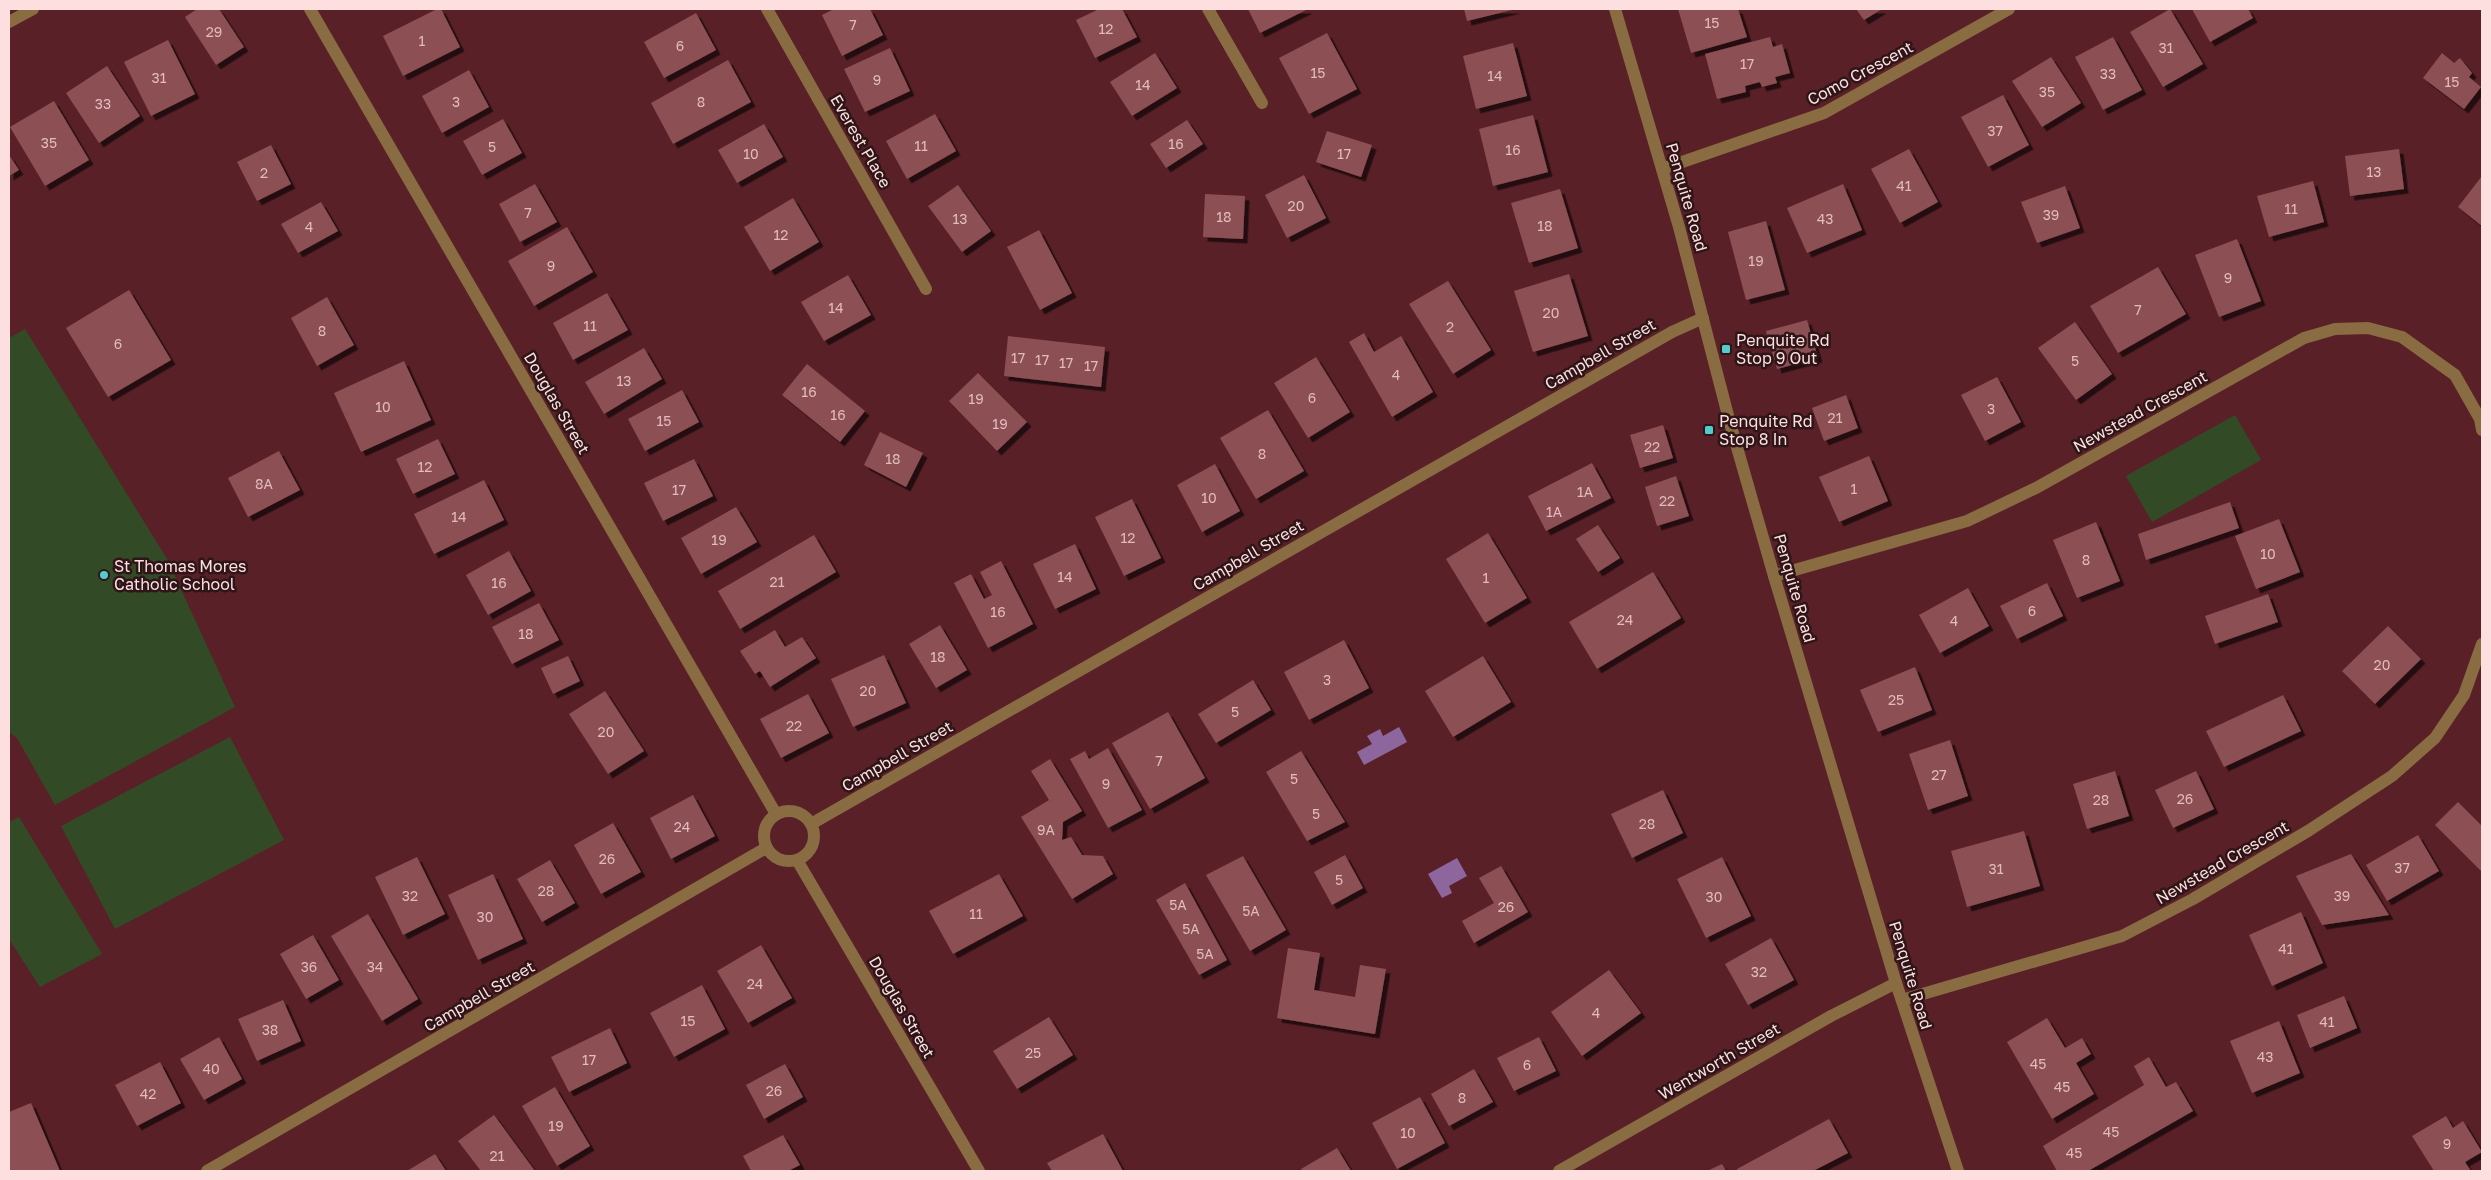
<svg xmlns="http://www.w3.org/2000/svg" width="2491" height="1180" viewBox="0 0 2491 1180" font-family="'Golos Text',sans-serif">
  <defs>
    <filter id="shadow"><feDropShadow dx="4.5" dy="4.5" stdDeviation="0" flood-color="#0009"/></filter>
  </defs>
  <rect width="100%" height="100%" fill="#592127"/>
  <g fill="#324b26">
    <polygon points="25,329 167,559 235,707 55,805 17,738 9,732 9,338"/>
    <polygon points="2235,415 2261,460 2152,522 2126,476"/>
    <polygon points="230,737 284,840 115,929 61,826"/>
    <polygon points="19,817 102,954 40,987 9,939 9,822"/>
  </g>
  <g fill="#8e669e">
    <polygon points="1399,727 1407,742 1364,765 1357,752 1372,744 1367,736 1380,729 1383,736"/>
    <polygon points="1457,858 1467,876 1449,886 1452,893 1442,898 1428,874"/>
  </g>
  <g fill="#8c4f53" filter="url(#shadow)">
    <polygon points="197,9 219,9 244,47 216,65 185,17"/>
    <polygon points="437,9 441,9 460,47 403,76 383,36"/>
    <polygon points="834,9 870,9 883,35 842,56 822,15"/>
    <polygon points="1099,9 1122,9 1137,37 1095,58 1076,20"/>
    <polygon points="1248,9 1308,9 1260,33"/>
    <polygon points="1464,9 1516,9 1467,21"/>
    <polygon points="1678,9 1738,9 1747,37 1691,53"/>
    <polygon points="1856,9 1882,9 1864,20"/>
    <polygon points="2170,9 2203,64 2163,87 2130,32"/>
    <polygon points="2192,9 2248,9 2253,18 2210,42"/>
    <polygon points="696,13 716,50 664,78 644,42"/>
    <polygon points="1327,33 1357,89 1309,114 1279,58"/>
    <polygon points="1770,37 1773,47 1782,44 1790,73 1775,77 1777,83 1762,87 1760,82 1745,86 1746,92 1717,99 1705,54"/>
    <polygon points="2113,37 2142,90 2103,110 2075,57"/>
    <polygon points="168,40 195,94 151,116 124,62"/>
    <polygon points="1513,43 1527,96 1476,109 1463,56"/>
    <polygon points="890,48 910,91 865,112 844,69"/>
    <polygon points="1155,53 1177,88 1132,116 1110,82"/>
    <polygon points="2442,53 2454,63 2460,58 2472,73 2469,77 2481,87 2464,109 2423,78"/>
    <polygon points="2051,57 2081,103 2042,127 2012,81"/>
    <polygon points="728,60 751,102 673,144 651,103"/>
    <polygon points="107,66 140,116 99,143 66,93"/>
    <polygon points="469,70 489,107 442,133 422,96"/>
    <polygon points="2003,95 2029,145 1988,167 1961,117"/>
    <polygon points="54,101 89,160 45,186 10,127"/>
    <polygon points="935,114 956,151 907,179 886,141"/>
    <polygon points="1533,115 1548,172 1493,186 1479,129"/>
    <polygon points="503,119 522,153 482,175 463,141"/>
    <polygon points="1187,120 1203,144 1166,168 1150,144"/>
    <polygon points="764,124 783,157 737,183 718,150"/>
    <polygon points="1327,131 1372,145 1361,177 1316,162"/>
    <polygon points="271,145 291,184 257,201 237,162"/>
    <polygon points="1909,149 1938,202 1900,223 1871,169"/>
    <polygon points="2399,149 2404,189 2350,196 2345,156"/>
    <polygon points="9,155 19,170 9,176"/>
    <polygon points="1304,175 1326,218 1287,238 1265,195"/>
    <polygon points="2482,176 2482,226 2458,207"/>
    <polygon points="2313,181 2324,222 2269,237 2257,196"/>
    <polygon points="535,184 557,222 520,242 499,204"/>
    <polygon points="1843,184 1862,230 1807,253 1787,208"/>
    <polygon points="958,185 991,231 962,252 928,206"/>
    <polygon points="2065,186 2080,228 2037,243 2021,202"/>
    <polygon points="1560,189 1578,248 1529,263 1511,203"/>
    <polygon points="1205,194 1245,196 1243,239 1203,237"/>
    <polygon points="793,198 819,242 770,271 744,227"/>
    <polygon points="321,202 338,231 298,253 281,224"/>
    <polygon points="1766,221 1785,290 1746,300 1728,232"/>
    <polygon points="567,227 593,272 534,306 508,261"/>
    <polygon points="1039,230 1072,293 1040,310 1007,247"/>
    <polygon points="2237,239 2261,301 2219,317 2195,255"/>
    <polygon points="2158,267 2186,314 2118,353 2090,306"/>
    <polygon points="1569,274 1588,336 1533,352 1514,291"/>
    <polygon points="848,275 871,315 824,341 801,302"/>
    <polygon points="1448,281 1491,350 1453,374 1409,304"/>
    <polygon points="129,290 171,360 108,397 66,328"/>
    <polygon points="607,293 628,330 573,360 553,323"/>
    <polygon points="327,297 354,345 317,366 291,318"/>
    <polygon points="1807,320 1818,358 1777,369 1766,331"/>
    <polygon points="2075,322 2112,374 2076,400 2038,348"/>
    <polygon points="1364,333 1374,352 1401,336 1433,392 1392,417 1349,342"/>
    <polygon points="1008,336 1105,347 1101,387 1004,376"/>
    <polygon points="644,348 662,379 604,414 585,382"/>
    <polygon points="1316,357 1350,412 1308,438 1274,383"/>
    <polygon points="404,361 431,420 361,452 334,393"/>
    <polygon points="807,364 865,411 840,442 782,395"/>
    <polygon points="978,373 1027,422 997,451 949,401"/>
    <polygon points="1997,377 2021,422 1985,441 1961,395"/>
    <polygon points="682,390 699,422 645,451 628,419"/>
    <polygon points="1846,395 1858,428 1824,441 1812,408"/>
    <polygon points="1268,410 1304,471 1256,499 1220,438"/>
    <polygon points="1663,425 1673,458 1640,468 1630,435"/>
    <polygon points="880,432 923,453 906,487 864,465"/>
    <polygon points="438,439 455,474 413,494 396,459"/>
    <polygon points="279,451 300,490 248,517 228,478"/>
    <polygon points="1869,456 1888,501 1839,522 1819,477"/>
    <polygon points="694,459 713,496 663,521 644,483"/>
    <polygon points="1592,463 1611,498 1546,531 1528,496"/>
    <polygon points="1215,464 1240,511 1202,532 1177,485"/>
    <polygon points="1676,476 1689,516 1657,526 1645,487"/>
    <polygon points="484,480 504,520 434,554 414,514"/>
    <polygon points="1132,499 1161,558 1124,576 1095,517"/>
    <polygon points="2230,502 2239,528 2146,560 2138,534"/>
    <polygon points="736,507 757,542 701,574 681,538"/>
    <polygon points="2279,519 2300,572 2256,589 2235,536"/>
    <polygon points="2096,522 2120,581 2077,598 2053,540"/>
    <polygon points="1598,525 1620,558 1598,572 1576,539"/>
    <polygon points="1488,533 1527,598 1485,623 1446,559"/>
    <polygon points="814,535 836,572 740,629 718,591"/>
    <polygon points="1075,544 1096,589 1055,609 1033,564"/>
    <polygon points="509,551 531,591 488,615 466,575"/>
    <polygon points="1001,561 1033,624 988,648 954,583 971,574 984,599 992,595 980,572"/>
    <polygon points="1653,572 1681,618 1597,669 1569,622"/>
    <polygon points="2047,583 2063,616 2017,639 2000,606"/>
    <polygon points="1968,588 1989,626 1940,653 1919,615"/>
    <polygon points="2268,594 2278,622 2215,644 2205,616"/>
    <polygon points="539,603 559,640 512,664 492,627"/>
    <polygon points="940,625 967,670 936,688 909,644"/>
    <polygon points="2388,626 2421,659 2375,704 2342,671"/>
    <polygon points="775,630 785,647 802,637 816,658 770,687 760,671 755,674 740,651"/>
    <polygon points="1344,640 1369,688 1309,720 1284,672"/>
    <polygon points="884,655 906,703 853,727 831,679"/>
    <polygon points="568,656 580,681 553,694 541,668"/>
    <polygon points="1483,656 1511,702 1453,737 1425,691"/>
    <polygon points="1915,667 1932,710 1878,732 1860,690"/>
    <polygon points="1253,680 1271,710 1216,743 1198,714"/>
    <polygon points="605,691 644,751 608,774 569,714"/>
    <polygon points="808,694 829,733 781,758 760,719"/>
    <polygon points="2283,695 2301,731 2224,767 2206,731"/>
    <polygon points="1168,712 1205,778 1150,809 1112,743"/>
    <polygon points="1950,740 1968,796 1928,810 1909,754"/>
    <polygon points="1108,748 1142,810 1108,828 1070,759 1085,751 1089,759"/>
    <polygon points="1301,751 1345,822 1307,841 1266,772"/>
    <polygon points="1050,759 1082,811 1063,822 1062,840 1071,837 1082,855 1103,856 1113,874 1072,899 1021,817 1049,800 1031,771"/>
    <polygon points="2115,771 2129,816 2087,829 2073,784"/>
    <polygon points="2196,771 2214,809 2173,828 2155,790"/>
    <polygon points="1663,790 1683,833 1632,858 1611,814"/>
    <polygon points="693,795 715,836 671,859 650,818"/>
    <polygon points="2458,802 2482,826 2482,872 2435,825"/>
    <polygon points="613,823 641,872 601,894 574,845"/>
    <polygon points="2024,831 2040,886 1967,907 1951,851"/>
    <polygon points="2418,835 2439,871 2387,901 2366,865"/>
    <polygon points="2351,854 2389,915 2322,925 2296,876"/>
    <polygon points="1345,855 1363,888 1332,905 1314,872"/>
    <polygon points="1243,856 1286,930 1250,951 1206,875"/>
    <polygon points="417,857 445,914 403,935 375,877"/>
    <polygon points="1722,857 1751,916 1706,938 1677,879"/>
    <polygon points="550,860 575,903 542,922 517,879"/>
    <polygon points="1501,866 1528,912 1474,943 1462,921 1494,903 1479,878"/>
    <polygon points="493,874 523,939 478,960 448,895"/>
    <polygon points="999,874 1023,916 953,954 929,911"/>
    <polygon points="1185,883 1227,960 1199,975 1156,900"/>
    <polygon points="2301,912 2323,963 2272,986 2249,935"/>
    <polygon points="368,914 418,999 382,1021 331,936"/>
    <polygon points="313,935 339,980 306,999 280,954"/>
    <polygon points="1771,938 1794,980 1748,1005 1725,964"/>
    <polygon points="761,945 792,998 748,1023 717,971"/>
    <polygon points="1288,948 1320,953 1314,990 1355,997 1360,965 1386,969 1375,1034 1277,1018"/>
    <polygon points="1609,970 1641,1013 1582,1056 1551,1012"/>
    <polygon points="702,985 725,1029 674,1057 650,1013"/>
    <polygon points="2344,996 2357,1028 2310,1048 2297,1015"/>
    <polygon points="283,1000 301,1041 257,1061 238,1019"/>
    <polygon points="1049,1017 1073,1055 1017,1089 993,1051"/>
    <polygon points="2047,1018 2065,1048 2082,1038 2091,1054 2076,1063 2094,1094 2052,1119 2007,1042"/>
    <polygon points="2279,1021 2300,1073 2252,1093 2230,1041"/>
    <polygon points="610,1028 627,1063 569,1092 551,1057"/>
    <polygon points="219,1037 242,1079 204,1100 180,1059"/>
    <polygon points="1539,1037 1556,1071 1514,1091 1497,1058"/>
    <polygon points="2149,1057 2166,1087 2176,1082 2193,1111 2088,1171 2057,1171 2043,1146 2144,1085 2134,1066"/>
    <polygon points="160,1062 181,1103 137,1126 115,1085"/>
    <polygon points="785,1064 803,1097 764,1119 746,1085"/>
    <polygon points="1474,1069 1493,1102 1449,1126 1431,1094"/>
    <polygon points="555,1087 590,1146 557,1166 522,1106"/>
    <polygon points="1420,1097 1445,1143 1397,1169 1372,1123"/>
    <polygon points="31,1103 60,1171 9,1171 9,1112"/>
    <polygon points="494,1115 535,1171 481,1171 458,1141"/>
    <polygon points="2446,1116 2453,1128 2463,1121 2482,1152 2465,1162 2471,1171 2434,1171 2412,1136"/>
    <polygon points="1829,1119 1848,1153 1813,1171 1738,1171 1737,1169"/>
    <polygon points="1103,1134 1123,1171 1052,1171 1047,1163"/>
    <polygon points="783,1135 800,1165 788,1171 751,1171 743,1156"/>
    <polygon points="1337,1148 1351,1171 1302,1171 1301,1169"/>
    <polygon points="435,1154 446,1171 407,1171"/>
    <polygon points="1722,1164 1726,1171 1707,1171"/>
  </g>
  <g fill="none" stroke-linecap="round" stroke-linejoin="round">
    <g stroke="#896c41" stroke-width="12">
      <polyline points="310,9 776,814"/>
      <polyline points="767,9 926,289"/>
      <polyline points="1208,9 1262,103"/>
      <polyline points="1662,169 1824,113 2009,9"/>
      <polyline points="1774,576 1967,521 2036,488 2304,338 2335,329 2368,328 2402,337 2455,375 2480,419 2482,430"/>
      <circle cx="789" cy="836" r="25"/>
      <polyline points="811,824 1672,332 1703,318"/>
      <polyline points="797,860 979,1171"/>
      <polyline points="1902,1000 2122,936 2193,899 2308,831 2392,776 2435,738 2464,695 2482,644"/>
      <polyline points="207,1171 766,848"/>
      <polyline points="1559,1171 1831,1016 1896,983"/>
    </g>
    <g stroke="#896c41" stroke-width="12">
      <polyline points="1615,9 1679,227 1730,423 1774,576 1896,983 1958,1171"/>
      <polyline points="9,22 33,9"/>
    </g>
  </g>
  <g fill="#52cdce" stroke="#2e1517" stroke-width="2">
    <rect x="1721" y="344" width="10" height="10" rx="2.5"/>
    <rect x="1704" y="425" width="10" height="10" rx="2.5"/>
    <circle cx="104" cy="575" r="5"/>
  </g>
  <g text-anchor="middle" stroke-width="5" stroke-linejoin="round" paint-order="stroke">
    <g font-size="14" fill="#e1bbbd">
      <text x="1712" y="28">15</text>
      <text x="853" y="30">7</text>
      <text x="1106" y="34">12</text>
      <text x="214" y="37">29</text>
      <text x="422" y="46">1</text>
      <text x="680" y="51">6</text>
      <text x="2166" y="53">31</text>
      <text x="1747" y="69">17</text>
      <text x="1318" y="78">15</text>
      <text x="2108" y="79">33</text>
      <text x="1495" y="81">14</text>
      <text x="159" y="83">31</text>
      <text x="877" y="85">9</text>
      <text x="2452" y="87">15</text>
      <text x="1143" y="90">14</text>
      <text x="2047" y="97">35</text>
      <text x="456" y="107">3</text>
      <text x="701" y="107">8</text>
      <text x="103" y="109">33</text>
      <text x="1995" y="136">37</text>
      <text x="49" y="148">35</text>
      <text x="1176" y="149">16</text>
      <text x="921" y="151">11</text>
      <text x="492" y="152">5</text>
      <text x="1513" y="155">16</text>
      <text x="751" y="159">10</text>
      <text x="1344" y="159">17</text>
      <text x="2374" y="177">13</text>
      <text x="264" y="178">2</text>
      <text x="1904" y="191">41</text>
      <text x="1296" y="211">20</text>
      <text x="2291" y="214">11</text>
      <text x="528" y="218">7</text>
      <text x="2051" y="220">39</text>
      <text x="1224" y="222">18</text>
      <text x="960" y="224">13</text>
      <text x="1825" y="224">43</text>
      <text x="1545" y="231">18</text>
      <text x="309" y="232">4</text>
      <text x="781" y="240">12</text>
      <text x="1756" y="266">19</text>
      <text x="551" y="271">9</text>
      <text x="2228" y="283">9</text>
      <text x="836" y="313">14</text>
      <text x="2138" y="315">7</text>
      <text x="1551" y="318">20</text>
      <text x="590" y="331">11</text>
      <text x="1450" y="332">2</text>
      <text x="322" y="336">8</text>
      <text x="118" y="349">6</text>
      <text x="1018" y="363">17</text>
      <text x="1042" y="365">17</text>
      <text x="2075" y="366">5</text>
      <text x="1066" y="368">17</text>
      <text x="1091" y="371">17</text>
      <text x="1396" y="380">4</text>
      <text x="624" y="386">13</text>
      <text x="809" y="397">16</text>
      <text x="1312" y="403">6</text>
      <text x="976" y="404">19</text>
      <text x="383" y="412">10</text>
      <text x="1991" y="414">3</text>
      <text x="838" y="420">16</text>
      <text x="1835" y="423">21</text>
      <text x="664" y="426">15</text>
      <text x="1000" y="429">19</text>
      <text x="1652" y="452">22</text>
      <text x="1262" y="459">8</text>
      <text x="893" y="464">18</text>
      <text x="425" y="472">12</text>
      <text x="264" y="489">8A</text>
      <text x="1854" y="494">1</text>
      <text x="679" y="495">17</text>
      <text x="1585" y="497">1A</text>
      <text x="1209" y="503">10</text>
      <text x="1667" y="506">22</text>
      <text x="1554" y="517">1A</text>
      <text x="459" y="522">14</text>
      <text x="1128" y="543">12</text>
      <text x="719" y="545">19</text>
      <text x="2268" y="559">10</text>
      <text x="2086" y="565">8</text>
      <text x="1065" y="582">14</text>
      <text x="1486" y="583">1</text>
      <text x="777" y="587">21</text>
      <text x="499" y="588">16</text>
      <text x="2032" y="616">6</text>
      <text x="998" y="617">16</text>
      <text x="1625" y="625">24</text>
      <text x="1954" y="626">4</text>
      <text x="526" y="639">18</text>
      <text x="938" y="662">18</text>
      <text x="2382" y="670">20</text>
      <text x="1327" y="685">3</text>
      <text x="868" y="696">20</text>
      <text x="1896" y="705">25</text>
      <text x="1235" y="717">5</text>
      <text x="794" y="731">22</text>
      <text x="606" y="737">20</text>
      <text x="1159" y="766">7</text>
      <text x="1939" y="780">27</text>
      <text x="1294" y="784">5</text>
      <text x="1106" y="789">9</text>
      <text x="2185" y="804">26</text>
      <text x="2101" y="805">28</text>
      <text x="1316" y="819">5</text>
      <text x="1647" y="829">28</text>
      <text x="682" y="832">24</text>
      <text x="1046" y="835">9A</text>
      <text x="607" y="864">26</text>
      <text x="2402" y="873">37</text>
      <text x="1996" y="874">31</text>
      <text x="1339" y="885">5</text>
      <text x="546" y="896">28</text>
      <text x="410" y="901">32</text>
      <text x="2342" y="901">39</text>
      <text x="1714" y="902">30</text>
      <text x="1178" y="910">5A</text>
      <text x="1506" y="912">26</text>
      <text x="1251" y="916">5A</text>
      <text x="976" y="919">11</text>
      <text x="485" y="922">30</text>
      <text x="1191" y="934">5A</text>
      <text x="2286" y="954">41</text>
      <text x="1205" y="959">5A</text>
      <text x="309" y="972">36</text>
      <text x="375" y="972">34</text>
      <text x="1759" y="977">32</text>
      <text x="755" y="989">24</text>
      <text x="1596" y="1018">4</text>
      <text x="688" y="1026">15</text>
      <text x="2327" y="1027">41</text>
      <text x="270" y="1035">38</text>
      <text x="1033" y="1058">25</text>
      <text x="2265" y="1062">43</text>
      <text x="589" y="1065">17</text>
      <text x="2038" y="1069">45</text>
      <text x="1527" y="1070">6</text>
      <text x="211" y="1074">40</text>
      <text x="2062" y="1092">45</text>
      <text x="774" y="1096">26</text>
      <text x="148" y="1099">42</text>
      <text x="1462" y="1103">8</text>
      <text x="556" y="1131">19</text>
      <text x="2111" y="1137">45</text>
      <text x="1408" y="1138">10</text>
      <text x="2447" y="1149">9</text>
      <text x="2074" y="1158">45</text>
      <text x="497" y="1161">21</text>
    </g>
    <g font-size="16" fill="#fddfe0" stroke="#2e1517">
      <text transform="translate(1860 73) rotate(-28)" y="6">Como Crescent</text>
      <text transform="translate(861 141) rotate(60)" y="6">Everest Place</text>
      <text transform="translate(1687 197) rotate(74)" y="6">Penquite Road</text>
      <text transform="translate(1600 354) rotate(-30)" y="6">Campbell Street</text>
      <text transform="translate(557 403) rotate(60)" y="6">Douglas Street</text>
      <text transform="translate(2140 411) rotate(-29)" y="6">Newstead Crescent</text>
      <text transform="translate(1248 555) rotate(-30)" y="6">Campbell Street</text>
      <text transform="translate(1795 588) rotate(74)" y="6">Penquite Road</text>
      <text transform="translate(897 756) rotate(-30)" y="6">Campbell Street</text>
      <text transform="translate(2222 862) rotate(-30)" y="6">Newstead Crescent</text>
      <text transform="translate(1911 975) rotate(73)" y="6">Penquite Road</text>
      <text transform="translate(479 996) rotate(-30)" y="6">Campbell Street</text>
      <text transform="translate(902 1007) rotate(60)" y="6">Douglas Street</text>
      <text transform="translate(1719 1061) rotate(-30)" y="6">Wentworth Street</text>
    </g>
    <g font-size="16" fill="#fddfe0" stroke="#2e1517" text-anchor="start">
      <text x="1736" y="346">Penquite Rd<tspan x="1736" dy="18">Stop 9 Out</tspan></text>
      <text x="1719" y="427">Penquite Rd<tspan x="1719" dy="18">Stop 8 In</tspan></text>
      <text x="114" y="572">St Thomas Mores<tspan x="114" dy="18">Catholic School</tspan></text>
    </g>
  </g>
  <rect width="2491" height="1180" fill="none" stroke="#fddfe0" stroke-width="20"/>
</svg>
